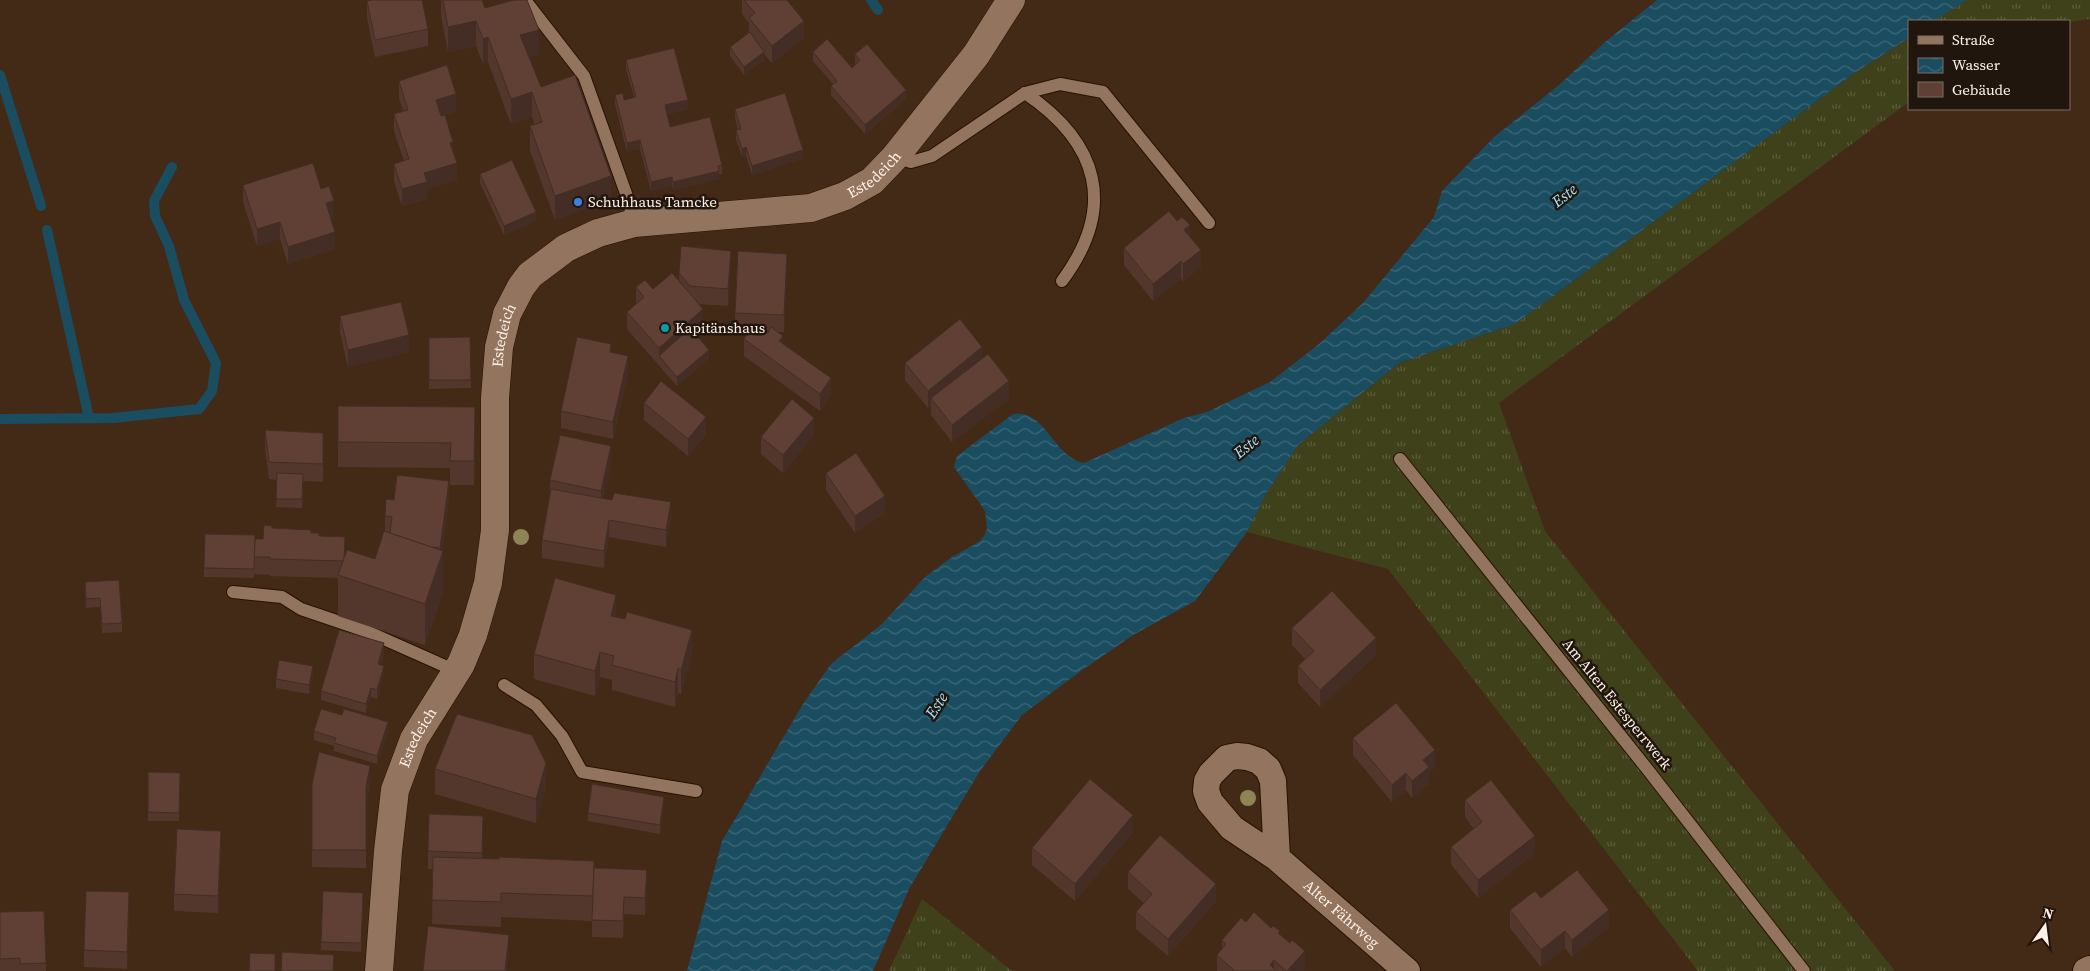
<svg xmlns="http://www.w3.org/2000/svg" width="2090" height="971" viewBox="0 0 2090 971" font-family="'Source Serif 4',serif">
  <defs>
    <pattern id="grass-tufts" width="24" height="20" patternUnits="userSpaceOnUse" patternTransform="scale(1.25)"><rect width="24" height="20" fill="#3f411a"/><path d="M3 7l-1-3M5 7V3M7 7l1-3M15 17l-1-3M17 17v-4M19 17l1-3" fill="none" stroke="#5c5d3b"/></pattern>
    <pattern id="water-waves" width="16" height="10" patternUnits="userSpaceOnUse" patternTransform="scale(1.25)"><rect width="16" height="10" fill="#1b4d61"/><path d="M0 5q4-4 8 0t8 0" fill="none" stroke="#3d6778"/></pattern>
  </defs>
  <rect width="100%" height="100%" fill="#432a16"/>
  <g fill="url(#grass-tufts)">
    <polygon points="1967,0 2090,0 2090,19 2069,22 1934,21"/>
    <polygon points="1909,38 1909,102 1499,403 1545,531 1895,971 1698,971 1388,569 1247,532 1266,494 1298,445 1399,363 1515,324 1856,72"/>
    <polygon points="922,899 1012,971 889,971"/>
  </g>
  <path fill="url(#water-waves)" d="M1657,0H1967L1934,21H1909V38L1856,72L1515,324L1399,363L1298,445L1266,494L1247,532L1195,601L1133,635L1078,673L1022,715L980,771L909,889L873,971H687L722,841L803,704L831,664L882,624L925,577L949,559L980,541L984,536L987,529L985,511L954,467L957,456L1013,414C1046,409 1052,456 1084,463L1184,418L1207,412L1270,382L1318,345L1363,303L1434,217L1442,191L1494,137L1559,85L1605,42Z"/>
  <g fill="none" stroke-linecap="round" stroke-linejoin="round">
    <g stroke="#1b4d61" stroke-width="10">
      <polyline points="871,0 878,10"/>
      <polyline points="0,75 41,206"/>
      <polyline points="47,230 89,418"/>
      <polyline points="0,419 113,418 199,409 212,391 216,363 184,300 169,246 155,216 154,201 172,167"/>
    </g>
    <defs>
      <g id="service">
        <polyline points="525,0 584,76 628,199 634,223"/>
        <path d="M1025,93C1099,143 1117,207 1062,281"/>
        <polyline points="895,157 911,162 932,156 1025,93 1060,84 1103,92 1209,223"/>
        <polyline points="1400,459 1648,770 1804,971"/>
        <polyline points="233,592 282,597 301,609 366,631 456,671"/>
        <polyline points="504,685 536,705 562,736 582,772 696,791"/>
      </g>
      <g id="minor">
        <path id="s1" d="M1277,858L1273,781L1268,769L1259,761L1247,757L1237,756L1227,758L1211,774L1207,781L1206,791L1210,802L1232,828L1277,858L1407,971"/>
        <polyline points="2086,971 2090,969"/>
      </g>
      <g id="tertiary">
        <path id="s2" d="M379,971L388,851L395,790L414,739L461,664L473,635L488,583L495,530V398L499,347L507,314L521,287L530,275L566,248L598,233L634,223L811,208L845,196L872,181L895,157L976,55L1011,0"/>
      </g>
    </defs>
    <use href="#service" stroke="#291200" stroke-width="14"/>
    <use href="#minor" stroke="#291200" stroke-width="28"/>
    <use href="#tertiary" stroke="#291200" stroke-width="29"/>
    <use href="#service" stroke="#93755f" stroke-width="12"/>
    <use href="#minor" stroke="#93755f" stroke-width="26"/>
    <use href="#tertiary" stroke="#93755f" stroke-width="28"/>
  </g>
  <g fill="#8d8555">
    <circle cx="521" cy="537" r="8"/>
    <circle cx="1248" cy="798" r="8"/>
  </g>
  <g fill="#53372d">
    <polygon points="441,0 482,0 485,8 539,54 529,57 541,87 611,200 555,220 530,151 530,126 535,125 532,117 511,124 488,62 483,64 476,46 448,52 441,16"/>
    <polygon points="742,0 787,0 804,38 772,63 764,54 764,60 744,75 730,56 730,47 749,33 749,23 742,14"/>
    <polygon points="367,1 428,29 428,46 375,57 367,18"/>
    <polygon points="813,52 852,68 856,64 855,63 855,54 906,99 865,134 831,95 831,86 833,84 813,61"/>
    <polygon points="626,60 688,109 667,114 670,127 722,165 722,174 719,174 719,179 673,190 672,185 651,191 640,149 627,152 615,104 615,95 624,100 634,97 626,69"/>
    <polygon points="399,81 456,111 441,116 453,152 457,180 427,189 427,199 402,206 394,181 394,164 404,161 394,131 394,114 403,111 399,98"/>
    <polygon points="735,109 803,158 752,175 746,156 742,157 736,139 736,130 738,130 735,118"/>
    <polygon points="480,174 536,221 504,235 480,183"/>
    <polygon points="243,185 321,189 334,218 331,219 335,249 288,264 280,239 257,246 243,202"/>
    <polygon points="1190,236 1201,267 1183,281 1181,278 1153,301 1124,265 1124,248"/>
    <polygon points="731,268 728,306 698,304 703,326 694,333 709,358 677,386 627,329 627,312 636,305 636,287 653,289 679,282 679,273"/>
    <polygon points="787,271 784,332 778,332 783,344 831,395 820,411 744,356 744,339 750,330 735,330 735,313"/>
    <polygon points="340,316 409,352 348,367 340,333"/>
    <polygon points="470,337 471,388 429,389 429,338"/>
    <polygon points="611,352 628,373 613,439 561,428 561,411"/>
    <polygon points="982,359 1009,399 952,442 931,415 931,405 928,408 905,380 905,363"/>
    <polygon points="644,403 706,434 688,456 644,420"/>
    <polygon points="338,406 475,407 474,485 450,485 450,468 338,467"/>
    <polygon points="265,430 323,433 323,482 303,481 302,508 276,507 277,480 269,479 265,447"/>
    <polygon points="814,435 783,473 761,454 761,437"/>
    <polygon points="611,464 603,498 671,519 666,547 609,537 604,568 542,558 542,540 550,493 550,480"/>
    <polygon points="826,473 885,513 855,533 826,490"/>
    <polygon points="449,498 442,551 443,592 425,645 338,616 338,578 270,576 270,575 254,574 254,578 204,577 204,568 255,539 263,539 272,528 311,533 319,536 344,557 375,559 385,531 385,516 394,500"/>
    <polygon points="85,582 122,623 122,632 102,633 100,607 86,608"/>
    <polygon points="616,617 692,654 681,694 678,693 675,707 612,690 612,680 600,677 595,696 534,679 534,654"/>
    <polygon points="1292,628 1376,655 1320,707 1298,683 1298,666 1305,659 1292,645"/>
    <polygon points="384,652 380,665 384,674 377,699 371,697 366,713 321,700 321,691"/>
    <polygon points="313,674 309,694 276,688 276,679"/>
    <polygon points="314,731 388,731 377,764 334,751 334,746 314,740"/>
    <polygon points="1353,738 1435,767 1429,772 1429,784 1412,798 1406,790 1392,802 1353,755"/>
    <polygon points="435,769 546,787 536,823 435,794"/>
    <polygon points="148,772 180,773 179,821 148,821"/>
    <polygon points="370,783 366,804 366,868 312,867 312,784"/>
    <polygon points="1465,800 1535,853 1478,898 1451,864 1451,847 1474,829 1465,817"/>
    <polygon points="664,805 660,834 588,821 588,813"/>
    <polygon points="1133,832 1075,901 1032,865 1032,848"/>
    <polygon points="483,833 482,858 594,868 647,887 645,915 624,914 623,938 592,937 592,921 501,917 501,927 432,924 433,869 428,869 428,851"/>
    <polygon points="221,848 218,913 174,911 174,894"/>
    <polygon points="1128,872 1216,901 1168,956 1136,929 1136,912 1144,903 1128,889"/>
    <polygon points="1541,898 1609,927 1572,957 1565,948 1541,967 1510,928 1510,910"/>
    <polygon points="363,902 361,952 321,950 321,942"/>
    <polygon points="129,909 127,969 84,967 84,950"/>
    <polygon points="0,912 46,963 46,971 0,971"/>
    <polygon points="1246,922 1280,935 1305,968 1303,971 1217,971 1217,955 1222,950 1222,940"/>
  </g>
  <g fill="#432d24">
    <polygon points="476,21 476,46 448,52 448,27"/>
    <polygon points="804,21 804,38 772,63 772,46"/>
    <polygon points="539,30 539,54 520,60 520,35"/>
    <polygon points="488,37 488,62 483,64 483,39"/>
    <polygon points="764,52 764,60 744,75 744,67"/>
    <polygon points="906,90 906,99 865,134 865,125"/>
    <polygon points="532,92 532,117 511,124 511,99"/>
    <polygon points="456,94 456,111 436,118 436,100"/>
    <polygon points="688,100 688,109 665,114 665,105"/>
    <polygon points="640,140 640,149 627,152 627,143"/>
    <polygon points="453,142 453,159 450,143"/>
    <polygon points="746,147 746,156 742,157 742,149"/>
    <polygon points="803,150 803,158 752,175 752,166"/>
    <polygon points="457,163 457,180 427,189 427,199 402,206 402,189 424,173"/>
    <polygon points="719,171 719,179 673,190 673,182"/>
    <polygon points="611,176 611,200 555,220 555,196"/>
    <polygon points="672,177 672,185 651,191 651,182"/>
    <polygon points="334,201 334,218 326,220 326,203"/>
    <polygon points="536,212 536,221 504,235 504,226"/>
    <polygon points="280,222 280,239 257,246 257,229"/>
    <polygon points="1190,225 1190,243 1184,230"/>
    <polygon points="335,232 335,249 288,264 288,247"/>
    <polygon points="1201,250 1201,267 1183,281 1183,264"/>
    <polygon points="731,251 731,268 728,306 728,289"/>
    <polygon points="787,254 787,271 784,332 784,315"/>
    <polygon points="1181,261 1181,278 1153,301 1153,284"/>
    <polygon points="703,309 703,326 663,361 659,356 659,365 659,348"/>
    <polygon points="409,335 409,352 348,367 348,350"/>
    <polygon points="783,336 783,353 779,341"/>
    <polygon points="982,347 982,364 931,398 931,405 928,408 928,391"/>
    <polygon points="709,350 709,358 677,386 677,377"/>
    <polygon points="628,356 628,373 613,439 613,422"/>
    <polygon points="831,378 831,395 820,411 820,394"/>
    <polygon points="1009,381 1009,399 952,442 952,425"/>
    <polygon points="706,417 706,434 688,456 688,439"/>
    <polygon points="814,418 814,435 783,473 783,455"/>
    <polygon points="611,446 611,464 601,508 601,491"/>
    <polygon points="449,481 449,498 442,555 443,551 443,592 425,645 425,604 440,559 440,548"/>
    <polygon points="885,496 885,513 855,533 855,516"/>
    <polygon points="671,502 671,519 666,547 666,530"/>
    <polygon points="609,520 609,537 604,568 604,551"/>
    <polygon points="616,595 616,619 611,616"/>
    <polygon points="692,630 692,654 681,694 681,670"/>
    <polygon points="1376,638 1376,655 1320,707 1320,690"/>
    <polygon points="384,643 384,652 378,673 378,664"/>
    <polygon points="600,652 600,677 595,696 595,671"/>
    <polygon points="313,666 313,674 309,694 309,685"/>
    <polygon points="384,666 384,674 377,699 377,690"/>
    <polygon points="678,668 678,693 675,707 675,682"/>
    <polygon points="371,688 371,697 366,713 366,704"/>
    <polygon points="388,722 388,731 377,764 377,756"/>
    <polygon points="1435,750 1435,767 1429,772 1429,784 1412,798 1412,781 1423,760"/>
    <polygon points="546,763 546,787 536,823 536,799"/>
    <polygon points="370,766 370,783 366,804 366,868 366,787"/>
    <polygon points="1406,773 1406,790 1392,802 1392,785"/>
    <polygon points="664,797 664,805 660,834 660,825"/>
    <polygon points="1133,815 1133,832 1075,901 1075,884"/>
    <polygon points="483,816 483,833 482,871 482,853"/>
    <polygon points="221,831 221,848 218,913 218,896"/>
    <polygon points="1535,836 1535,853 1478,898 1478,880"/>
    <polygon points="647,870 647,887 645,915 645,898"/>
    <polygon points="1216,884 1216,901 1168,956 1168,939"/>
    <polygon points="129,892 129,909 127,969 127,952"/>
    <polygon points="1609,910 1609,927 1572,957 1572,940"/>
    <polygon points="1565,931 1565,948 1541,967 1541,950"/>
    <polygon points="509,935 509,952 507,971 505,971"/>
    <polygon points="1305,951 1305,968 1303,971 1287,971"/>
    <polygon points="1274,960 1274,971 1270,965"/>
  </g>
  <g fill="#604034" stroke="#432d24">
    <polygon points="372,0 422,0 428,29 375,40 367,1"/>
    <polygon points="443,0 482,0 485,8 514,0 527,0 539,30 520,35 541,87 575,75 611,176 555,196 530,126 542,122 532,92 511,99 488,37 483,39 476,21 448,27"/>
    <polygon points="744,0 787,0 804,21 772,46 749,18 755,13"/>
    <polygon points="750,32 764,52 744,67 730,47"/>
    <polygon points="827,39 852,68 860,60 855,54 867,44 906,90 865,125 831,86 837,81 813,52"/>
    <polygon points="674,48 688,100 665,105 670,127 710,117 722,165 718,166 719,171 673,182 672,177 651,182 640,140 627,143 615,95 623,93 624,100 636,97 626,60"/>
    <polygon points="447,65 456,94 436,100 441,116 445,115 453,142 450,143 457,163 424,173 427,182 402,189 394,164 409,159 394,114 408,110 399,81"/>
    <polygon points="785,93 803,150 752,166 746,147 742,149 736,130 741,129 735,109"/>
    <polygon points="512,160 536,212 504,226 480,174"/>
    <polygon points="313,163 321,189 329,186 334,201 326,203 335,232 288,247 280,222 257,229 243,185"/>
    <polygon points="1169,211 1177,221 1182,217 1190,225 1184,230 1201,250 1183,264 1181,261 1153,284 1124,248"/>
    <polygon points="681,246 731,251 728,289 690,286 679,273"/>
    <polygon points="738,251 787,254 784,315 735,313"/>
    <polygon points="672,273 703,309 659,348 627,312 644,297 636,287 645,280 653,289"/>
    <polygon points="401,302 409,335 348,350 340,316"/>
    <polygon points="960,319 982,347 928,391 905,363"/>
    <polygon points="755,324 768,333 771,327 783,336 779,341 831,378 820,394 744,339"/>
    <polygon points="690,328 709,350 677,377 659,356"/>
    <polygon points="470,337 471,380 429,380 429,338"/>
    <polygon points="577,337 611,344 610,352 628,356 613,422 561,411"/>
    <polygon points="988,354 1009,381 952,425 931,398"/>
    <polygon points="661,381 706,417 688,439 644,403"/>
    <polygon points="792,399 814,418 783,455 761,437"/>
    <polygon points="338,406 475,407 474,461 450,461 451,443 338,442"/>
    <polygon points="265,430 323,433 323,464 269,462"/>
    <polygon points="560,435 611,446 601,491 550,480"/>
    <polygon points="856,453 885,496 855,516 826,473"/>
    <polygon points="277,473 303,474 302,499 276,499"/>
    <polygon points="397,475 449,481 440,548 431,547 390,533 392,517 385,516 386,499 394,500"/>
    <polygon points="551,489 612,500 614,493 671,502 666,530 609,520 604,551 542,540"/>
    <polygon points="264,525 272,526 272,528 311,530 311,533 319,533 319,536 345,537 344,559 343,561 270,559 270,557 254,557 255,539 263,539"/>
    <polygon points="384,531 443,551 425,604 338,575 347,550 375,559"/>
    <polygon points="205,534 255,535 254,569 204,568"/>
    <polygon points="555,578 616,595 611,616 625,619 627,612 692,630 681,670 678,668 675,682 612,665 614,656 600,652 595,671 534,654"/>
    <polygon points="119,580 122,623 102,624 100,598 86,599 85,582"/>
    <polygon points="1332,591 1376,638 1320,690 1298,666 1314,651 1292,628"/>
    <polygon points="339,630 384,643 378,664 384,666 377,690 371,688 366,704 321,691"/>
    <polygon points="279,660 313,666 309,685 276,679"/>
    <polygon points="1396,703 1435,750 1423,760 1429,767 1412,781 1406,773 1392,785 1353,738"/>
    <polygon points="321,709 342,715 344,709 388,722 377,756 334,743 336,738 314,731"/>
    <polygon points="457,714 532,735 546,763 536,799 435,769"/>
    <polygon points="319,752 370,766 366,787 366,850 312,850 312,784"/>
    <polygon points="148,772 180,773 179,813 148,812"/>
    <polygon points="1090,779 1133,815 1075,884 1032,848"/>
    <polygon points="1491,780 1535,836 1478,880 1451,847 1482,822 1465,800"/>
    <polygon points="592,784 664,797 660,825 588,813"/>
    <polygon points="429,814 483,816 482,853 428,851"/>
    <polygon points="177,829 221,831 218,896 174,894"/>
    <polygon points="1160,835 1216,884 1168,939 1136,912 1152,894 1128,872"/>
    <polygon points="433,857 499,859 499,857 594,861 593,896 501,893 501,902 432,900"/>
    <polygon points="594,868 647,870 645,898 624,897 623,921 592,920"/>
    <polygon points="1577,870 1609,910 1572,940 1565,931 1541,950 1510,910 1535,891 1541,898"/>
    <polygon points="86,891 129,892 127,952 84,950"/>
    <polygon points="323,891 363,893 361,943 321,942"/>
    <polygon points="44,911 46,963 20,964 20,958 0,959 0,912"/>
    <polygon points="1254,912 1271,928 1273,926 1280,931 1278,933 1290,943 1292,940 1305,951 1287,971 1286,971 1274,960 1270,965 1276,971 1235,971 1217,955 1226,944 1222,940 1241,918 1246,922"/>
    <polygon points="428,926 509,935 505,971 423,971"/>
    <polygon points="282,952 334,955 333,971 281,971"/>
    <polygon points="250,953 275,954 275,971 249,971"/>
  </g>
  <circle fill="#3f7fe0" stroke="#21160d" stroke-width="2" cx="578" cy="202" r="5"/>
  <circle fill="#0f9aa8" stroke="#21160d" stroke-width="2" cx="665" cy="328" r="5"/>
  <g text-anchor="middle" stroke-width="5" stroke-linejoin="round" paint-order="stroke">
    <g font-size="15" fill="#fff1e7" stroke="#21160d">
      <text dy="5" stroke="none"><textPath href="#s2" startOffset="1094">Estedeich</textPath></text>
      <text dy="5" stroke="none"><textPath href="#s2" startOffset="659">Estedeich</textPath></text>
      <text transform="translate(1617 704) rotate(51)" y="5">Am Alten Estesperrwerk</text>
      <text dy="5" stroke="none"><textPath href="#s2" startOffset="239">Estedeich</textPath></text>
      <text dy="5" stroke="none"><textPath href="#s1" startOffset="361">Alter Fährweg</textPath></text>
    </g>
    <g font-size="15" fill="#fff1e7" stroke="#21160d" text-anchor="start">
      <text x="588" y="207">Schuhhaus Tamcke</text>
      <text x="675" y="333">Kapitänshaus</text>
    </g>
    <g font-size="16" font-style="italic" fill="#a3e2fe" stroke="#21160d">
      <text transform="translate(1564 195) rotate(-38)" y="6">Este</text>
      <text transform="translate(1246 446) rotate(-39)" y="6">Este</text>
      <text transform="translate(936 705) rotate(-57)" y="6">Este</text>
    </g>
  </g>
  <rect x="1908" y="20" width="162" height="90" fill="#21160d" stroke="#7a6e64"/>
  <rect x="1918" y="36" width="25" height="8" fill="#93755f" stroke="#7a6e64"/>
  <text x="1952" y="45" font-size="15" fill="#fff1e7">Straße</text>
  <rect x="1918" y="58" width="25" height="15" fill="url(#water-waves)" stroke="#7a6e64"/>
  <text x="1952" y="70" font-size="15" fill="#fff1e7">Wasser</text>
  <rect x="1918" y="82" width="25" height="15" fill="#604034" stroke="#7a6e64"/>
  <text x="1952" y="95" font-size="15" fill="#fff1e7">Gebäude</text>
  <g transform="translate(2045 926) rotate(14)" stroke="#21160d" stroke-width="4" paint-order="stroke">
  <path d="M0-4L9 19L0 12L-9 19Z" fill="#fff1e7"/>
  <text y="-8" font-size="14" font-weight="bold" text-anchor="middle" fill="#fff1e7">N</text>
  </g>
</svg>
